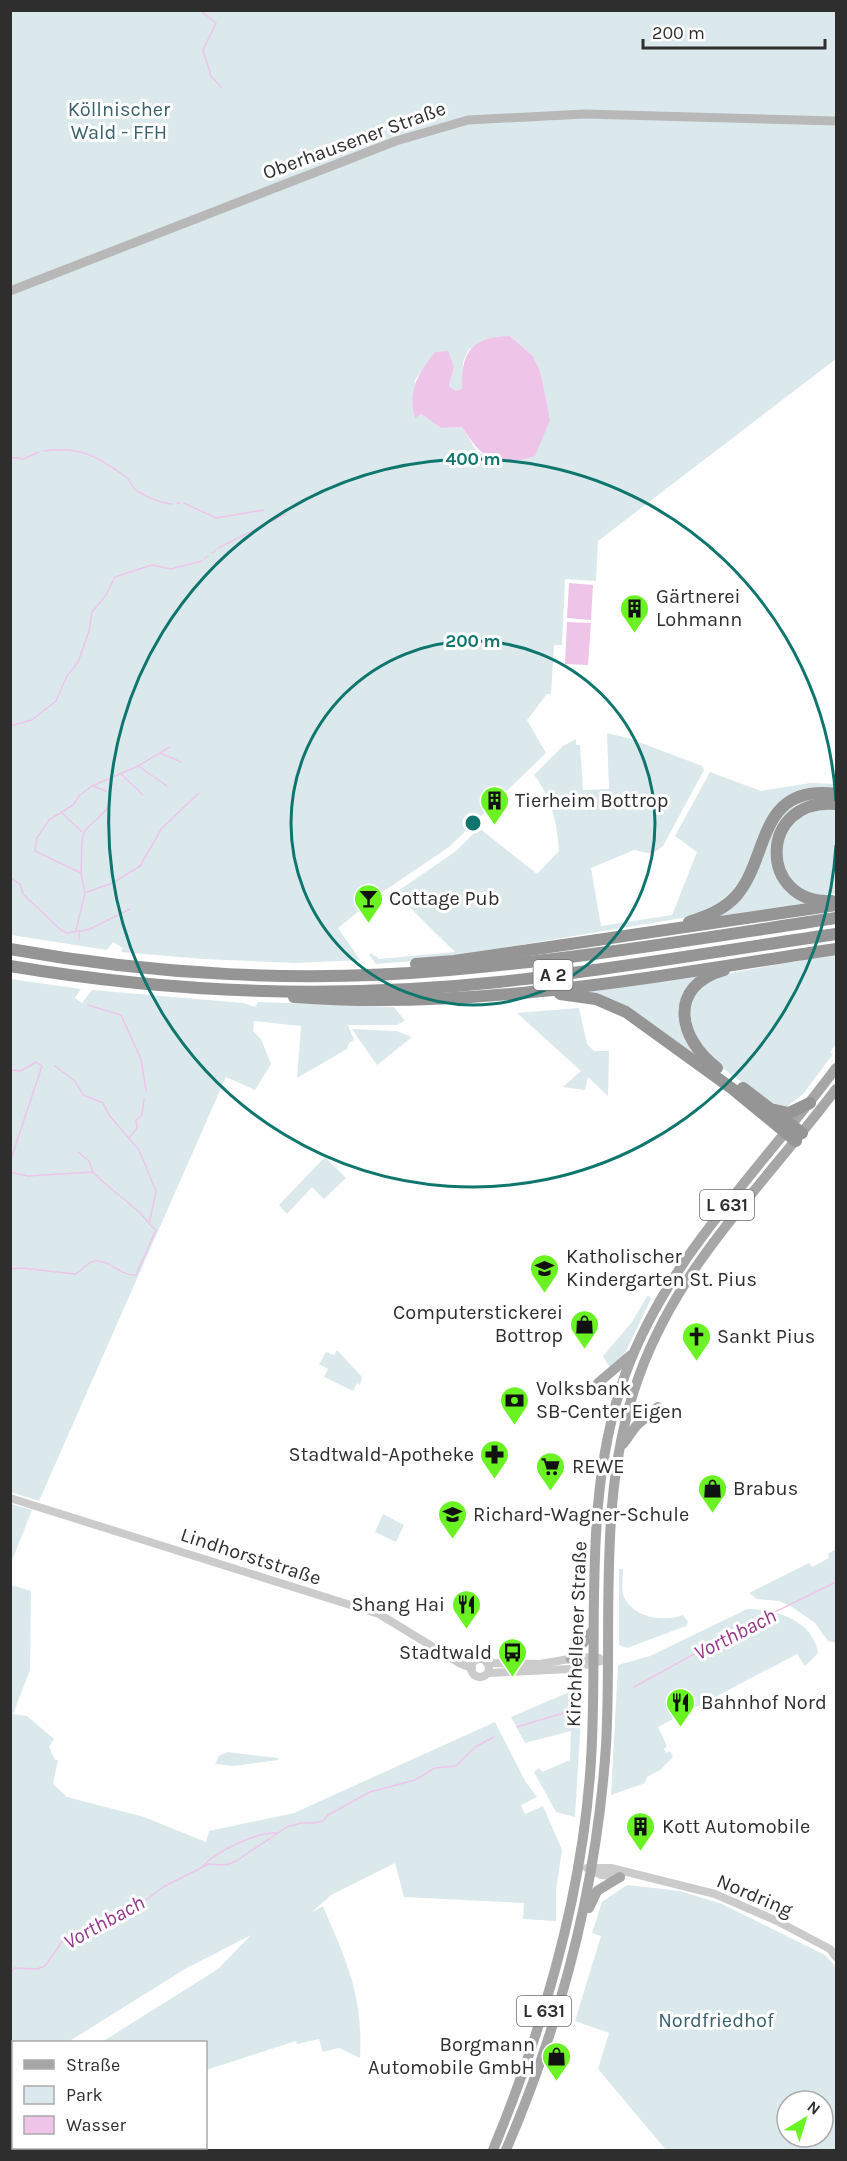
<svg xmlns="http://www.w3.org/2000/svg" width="847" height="2161" viewBox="0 0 847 2161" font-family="Karla,sans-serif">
  <rect width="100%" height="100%" fill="#fff"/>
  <g fill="#dbe9ed" fill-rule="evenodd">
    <path d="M10,11H836V359L598,541L596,581L565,579L562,645H554L551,694H547L527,720L546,753L449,847L384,891L338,928L360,960L295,963L203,959L121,952L123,948L113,942L107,950L11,935ZM510,336L533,356L540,371L550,420L497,462L476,450L462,427L441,428L421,414L415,380L435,352L454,367L449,386L456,391L462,390L463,362L469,349Z"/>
    <path d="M607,733L631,739L702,766L704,770L663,846L652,854L634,850L591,868L601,926L672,915L697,852L675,836L710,772L761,791L811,783L836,784V792L794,797L726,901L700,915L437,959L376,964L369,955L371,953L379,959L455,952L395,893L456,851L479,828L537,874L559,851C557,823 552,798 534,775L563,746L576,739V745H580L583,790L609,789Z"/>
    <path d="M820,797L796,809L774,859L812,903L713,918C752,890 753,826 797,803C804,800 813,799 820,797Z"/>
    <path d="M836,809V893C829,894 820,896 813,894C775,885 771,823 808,811C816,808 828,809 836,809Z"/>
    <polygon points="836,954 836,1043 830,1053 833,1054 803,1094 784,1109 773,1105 710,1059 695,1043 689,1005 699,988 719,975"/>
    <polygon points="711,971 682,1008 705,1062 645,1019 573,991"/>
    <polygon points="11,979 81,989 75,998 82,1003 92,990 243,1003 255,1007 258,1002 394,1007 405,1021 396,1025 348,1025 354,1040 349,1043 347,1049 297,1078 301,1026 254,1021 253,1031 261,1039 271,1064 255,1090 226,1077 39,1501 11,1492"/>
    <polygon points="579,1008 587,1044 594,1051 609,1051 608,1096 588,1077 585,1090 563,1087 581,1071 517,1013"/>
    <polygon points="352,1029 396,1031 412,1037 377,1065"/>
    <polygon points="325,1157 346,1178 324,1199 312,1187 287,1214 279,1205"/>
    <polygon points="648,1295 651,1299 625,1353 611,1370 603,1356 632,1322"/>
    <polygon points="337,1350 362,1377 360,1385 357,1383 353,1391 324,1377 328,1369 319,1364 326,1352 334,1355"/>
    <polygon points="11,1504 32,1510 11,1563 10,1504"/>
    <polygon points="383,1514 404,1525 396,1542 375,1532"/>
    <polygon points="836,1549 836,1643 828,1641 815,1623 792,1607 779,1601 757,1599 749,1593 809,1563 812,1567 829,1558 828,1554"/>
    <path d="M619,1569H623C623,1576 621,1590 624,1597C635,1619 664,1622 683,1615L688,1622L686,1626L635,1645L627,1648L619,1645Z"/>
    <path d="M11,1585L31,1591L30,1670L13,1714L27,1716L54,1739L49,1747L55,1760H58L53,1784L67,1797L144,1817L206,1842L209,1831L294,1813L495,1722L525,1781L537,1797L521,1805L525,1814L543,1806L562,1850L556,1890V1921L523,1919L524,1903L404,1897L395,1863L331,1895L311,1913L323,1906C347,1964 363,1993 360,2058L339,2048L323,2052L319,2039L297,2044L296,2041L206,2070V2042H102L218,1969L251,1935L185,1969L68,2042H14L13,2078L11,2080Z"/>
    <path d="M747,1609C775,1609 813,1620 818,1653L805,1666L797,1654L658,1727L667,1746L664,1749L666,1753L670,1751L673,1757L660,1770L647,1777L645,1783L611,1795L618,1665L650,1656Z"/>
    <polygon points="583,1686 575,1817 556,1812 534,1772 539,1768 542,1772 570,1760 571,1731 525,1743 511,1717"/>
    <polygon points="227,1752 278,1758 278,1760 235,1766 215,1764 219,1756"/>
    <path d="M627,1885L680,1891L722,1904L825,1955L836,1967V2150H666L598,2069L609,2033L575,2021L601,1936L592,1933L602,1902ZM787,2101H823V2137H787Z"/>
  </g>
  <g fill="#eec5e9">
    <path d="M510,336L533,356L540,371L547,404L550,420L535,456C496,469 482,459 462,427L441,428L421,414L415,418C407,391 419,372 435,352L448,351L454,367L449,386L456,391L462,389C461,351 472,337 510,336Z"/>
    <polygon points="569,583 593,585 591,620 567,618"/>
    <polygon points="567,622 591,623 588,665 565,664"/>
  </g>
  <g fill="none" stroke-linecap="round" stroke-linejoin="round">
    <g stroke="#eec5e9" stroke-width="1.5">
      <polyline points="200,10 216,23 203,50 211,76 222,88"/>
      <path d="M44,451C79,446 98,456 126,477C130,480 132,488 137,491C148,497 159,503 172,504"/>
      <polyline points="10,457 23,459 39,452"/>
      <polyline points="177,503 180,503"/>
      <polyline points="184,503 216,518 264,510"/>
      <polyline points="218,548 286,514"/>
      <polyline points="212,553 216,550"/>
      <polyline points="204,559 208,556"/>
      <polyline points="10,726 32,720 56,701 67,676 78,662 89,631 92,612 106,595 115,577 152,565 171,569 202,561"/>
      <polyline points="160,753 181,762"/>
      <polyline points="138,766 167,786"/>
      <polyline points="121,774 143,795"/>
      <polyline points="93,786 106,791"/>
      <polyline points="61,812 82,832"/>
      <path d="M81,872C82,861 80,843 84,833C89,823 101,818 107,808"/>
      <polyline points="10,878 20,884 23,894 61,930 67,933 79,931 79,939"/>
      <polyline points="87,892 113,883 140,866 162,828 199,793"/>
      <polyline points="76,930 85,893 81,873 35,851 37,838 49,820 73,805 80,795 92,786 138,766 170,747"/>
      <polyline points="80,931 90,929 130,909"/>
      <polyline points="88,1005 121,1015 141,1059 146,1091"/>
      <polyline points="10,1070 21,1071 36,1062 42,1066 10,1162"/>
      <polyline points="129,1138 137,1128 136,1120 142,1115 144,1099"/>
      <polyline points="78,1152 89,1161 93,1172"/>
      <path d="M10,1172L28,1176L93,1172C110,1191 132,1202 148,1222"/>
      <path d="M10,1269L21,1268L75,1274C83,1271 86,1262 95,1261C110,1260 121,1276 136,1275L156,1230L149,1224L156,1191L139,1150L109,1115L103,1103L83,1095L75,1081L55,1066"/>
      <polyline points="634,1687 742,1628 836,1582"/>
      <polyline points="517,1727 570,1711"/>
      <path d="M203,1866C217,1851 256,1832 276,1833"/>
      <polyline points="10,1972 15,1968 37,1969 45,1966 64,1939 85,1935 121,1910 138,1906 163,1887 209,1864 226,1865 236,1861 287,1827 301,1823 314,1823 323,1821 328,1815 370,1792 415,1780 435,1768 456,1766 475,1747 494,1737"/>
    </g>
    <g stroke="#cbcbcb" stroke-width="8">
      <polyline points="10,1498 379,1614 461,1664 472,1668"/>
      <circle cx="480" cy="1668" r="9"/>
      <polyline points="487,1663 540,1664 581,1657 599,1658"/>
      <polyline points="488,1673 570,1669 609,1659"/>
      <polyline points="587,1868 611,1868 715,1894 777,1921 830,1949 836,1957"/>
      <polyline points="591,1869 601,1875 621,1877"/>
    </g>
    <polyline stroke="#b8b8b8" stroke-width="9" points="10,291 396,141 468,120 585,114 836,121"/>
    <g stroke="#a6a6a6" stroke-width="10">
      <polyline points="598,1383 631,1355"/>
      <polyline points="623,1444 636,1426 658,1407"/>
      <polyline points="571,1659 593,1630"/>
      <polyline points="589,1908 597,1891 620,1877"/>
      <path d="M493,2150C544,2026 583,1895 591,1760C599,1633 581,1497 625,1375C668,1256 762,1168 836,1068"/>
      <path d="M506,2150C561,2022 597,1885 606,1745C613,1623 596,1493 639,1376C680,1262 765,1184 836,1089"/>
    </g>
    <g stroke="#959595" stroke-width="12">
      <path d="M832,901C757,905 758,797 836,804"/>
      <path d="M689,922C707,916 724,910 737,895C770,856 757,784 836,794"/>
      <path d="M10,949C153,975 305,983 449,970C579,959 708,937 836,918"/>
      <polyline points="416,964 454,961 836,905"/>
      <path d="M10,966C171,993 338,999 499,982C612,970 724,950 836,934"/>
      <polyline points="560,994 596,999 626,1012 734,1090 796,1141"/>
      <path d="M294,997C476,1011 657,976 836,949"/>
      <path d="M717,1068C678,1039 667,986 724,970"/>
      <polyline points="743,1088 802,1133"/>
      <polyline points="775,1110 789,1113 810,1103"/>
    </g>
  </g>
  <g fill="none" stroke="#0f766e" stroke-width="3">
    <circle cx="473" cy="823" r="182"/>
    <path d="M836 845A364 364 0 1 1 836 801"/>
  </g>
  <defs>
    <symbol id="building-pin" viewBox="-11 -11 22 30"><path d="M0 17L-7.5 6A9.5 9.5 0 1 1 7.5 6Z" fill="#6bf223" stroke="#fff"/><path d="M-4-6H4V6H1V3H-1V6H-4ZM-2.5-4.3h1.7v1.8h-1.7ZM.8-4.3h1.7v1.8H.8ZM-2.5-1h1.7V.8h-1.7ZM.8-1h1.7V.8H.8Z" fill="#111"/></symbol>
    <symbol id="bar-pin" viewBox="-11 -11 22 30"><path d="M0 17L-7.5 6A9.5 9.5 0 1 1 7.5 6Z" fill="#6bf223" stroke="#fff"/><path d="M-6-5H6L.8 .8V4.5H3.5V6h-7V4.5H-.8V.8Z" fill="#111"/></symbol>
    <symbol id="school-pin" viewBox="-11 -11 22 30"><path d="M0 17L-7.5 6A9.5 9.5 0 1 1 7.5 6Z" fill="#6bf223" stroke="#fff"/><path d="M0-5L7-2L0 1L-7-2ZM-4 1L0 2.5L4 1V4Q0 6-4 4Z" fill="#111"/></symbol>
    <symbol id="shop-pin" viewBox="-11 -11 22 30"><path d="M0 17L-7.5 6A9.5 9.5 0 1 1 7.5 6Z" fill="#6bf223" stroke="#fff"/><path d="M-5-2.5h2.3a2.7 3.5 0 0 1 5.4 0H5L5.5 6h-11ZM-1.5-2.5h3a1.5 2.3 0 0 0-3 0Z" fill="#111"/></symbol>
    <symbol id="church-pin" viewBox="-11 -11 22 30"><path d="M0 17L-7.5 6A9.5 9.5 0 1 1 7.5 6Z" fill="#6bf223" stroke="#fff"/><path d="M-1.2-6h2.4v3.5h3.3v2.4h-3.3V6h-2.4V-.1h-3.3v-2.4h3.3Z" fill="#111"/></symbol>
    <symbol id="bank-pin" viewBox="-11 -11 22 30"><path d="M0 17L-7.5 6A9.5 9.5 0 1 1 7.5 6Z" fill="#6bf223" stroke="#fff"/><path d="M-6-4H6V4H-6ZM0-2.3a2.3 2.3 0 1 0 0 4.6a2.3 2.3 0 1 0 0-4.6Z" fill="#111"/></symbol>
    <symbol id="pharmacy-pin" viewBox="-11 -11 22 30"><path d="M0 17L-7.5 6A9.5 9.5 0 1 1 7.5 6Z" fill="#6bf223" stroke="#fff"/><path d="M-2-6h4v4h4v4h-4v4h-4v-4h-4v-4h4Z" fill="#111"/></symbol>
    <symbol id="supermarket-pin" viewBox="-11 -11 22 30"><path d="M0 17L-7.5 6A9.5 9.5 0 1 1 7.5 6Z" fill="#6bf223" stroke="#fff"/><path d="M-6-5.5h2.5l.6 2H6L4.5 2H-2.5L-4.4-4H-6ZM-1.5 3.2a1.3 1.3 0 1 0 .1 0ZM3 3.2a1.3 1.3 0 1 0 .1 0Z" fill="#111"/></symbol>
    <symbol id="restaurant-pin" viewBox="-11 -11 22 30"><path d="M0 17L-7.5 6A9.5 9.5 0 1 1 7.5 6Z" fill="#6bf223" stroke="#fff"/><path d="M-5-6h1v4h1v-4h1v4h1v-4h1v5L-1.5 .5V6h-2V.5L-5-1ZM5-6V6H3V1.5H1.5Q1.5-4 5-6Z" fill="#111"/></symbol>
    <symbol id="bus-pin" viewBox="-11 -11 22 30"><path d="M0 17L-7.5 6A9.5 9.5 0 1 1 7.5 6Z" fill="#6bf223" stroke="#fff"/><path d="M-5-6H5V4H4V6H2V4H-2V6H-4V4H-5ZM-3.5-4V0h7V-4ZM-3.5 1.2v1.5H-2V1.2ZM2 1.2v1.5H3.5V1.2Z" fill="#111"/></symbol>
  </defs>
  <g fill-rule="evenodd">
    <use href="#building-pin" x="618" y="592" width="33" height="45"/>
    <use href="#building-pin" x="478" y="784" width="33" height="45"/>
    <use href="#bar-pin" x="352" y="882" width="33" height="45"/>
    <use href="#school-pin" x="528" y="1252" width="33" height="45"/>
    <use href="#shop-pin" x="568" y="1308" width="33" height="45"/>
    <use href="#church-pin" x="680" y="1320" width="33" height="45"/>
    <use href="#bank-pin" x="498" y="1384" width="33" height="45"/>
    <use href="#pharmacy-pin" x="478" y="1438" width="33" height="45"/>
    <use href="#supermarket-pin" x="534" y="1450" width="33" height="45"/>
    <use href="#shop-pin" x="696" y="1472" width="33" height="45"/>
    <use href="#school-pin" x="436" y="1498" width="33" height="45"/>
    <use href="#restaurant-pin" x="450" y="1588" width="33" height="45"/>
    <use href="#bus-pin" x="496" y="1636" width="33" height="45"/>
    <use href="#restaurant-pin" x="664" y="1686" width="33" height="45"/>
    <use href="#building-pin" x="624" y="1810" width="33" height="45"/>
    <use href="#shop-pin" x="540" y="2040" width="33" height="45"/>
  </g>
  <g text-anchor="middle" stroke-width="6" stroke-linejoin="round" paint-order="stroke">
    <g fill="#fff" stroke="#6d6d6d" stroke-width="1.5">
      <rect x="533.5" y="960" width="39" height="30" rx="4.5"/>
      <rect x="700" y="1190" width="54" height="30" rx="4.5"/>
      <rect x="517" y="1996" width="54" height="30" rx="4.5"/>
    </g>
    <g font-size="18" font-weight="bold" fill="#2e2e2e">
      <text x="553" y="981">A 2</text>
      <text x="727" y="1211">L 631</text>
      <text x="544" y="2017">L 631</text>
    </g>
    <g font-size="20" fill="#38606d" stroke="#fff">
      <text x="119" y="116">Köllnischer<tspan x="119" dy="23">Wald - FFH</tspan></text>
      <text x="716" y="2027">Nordfriedhof</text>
    </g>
    <g font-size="20" fill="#2e2e2e" stroke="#fff">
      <text transform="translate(354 140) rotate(-20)" y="7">Oberhausener Straße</text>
      <text transform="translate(251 1556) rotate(18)" y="7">Lindhorststraße</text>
      <text transform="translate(576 1634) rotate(-88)" y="7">Kirchhellener Straße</text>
      <text transform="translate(755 1895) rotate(23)" y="7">Nordring</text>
    </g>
    <g font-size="20" fill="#2e2e2e" stroke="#fff" text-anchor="start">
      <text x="656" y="603">Gärtnerei<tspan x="656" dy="23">Lohmann</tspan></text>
      <text x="515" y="807">Tierheim Bottrop</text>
      <text x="389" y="905">Cottage Pub</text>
      <text x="566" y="1263">Katholischer<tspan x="566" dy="23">Kindergarten St. Pius</tspan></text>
      <text x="563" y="1319" text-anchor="end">Computerstickerei<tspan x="563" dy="23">Bottrop</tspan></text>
      <text x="717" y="1343">Sankt Pius</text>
      <text x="536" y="1395">Volksbank<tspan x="536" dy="23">SB-Center Eigen</tspan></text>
      <text x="474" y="1461" text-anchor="end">Stadtwald-Apotheke</text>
      <text x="572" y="1473">REWE</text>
      <text x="733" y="1495">Brabus</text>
      <text x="473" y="1521">Richard-Wagner-Schule</text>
      <text x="445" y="1611" text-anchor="end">Shang Hai</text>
      <text x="492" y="1659" text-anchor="end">Stadtwald</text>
      <text x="701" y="1709">Bahnhof Nord</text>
      <text x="662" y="1833">Kott Automobile</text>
      <text x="535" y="2051" text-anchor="end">Borgmann<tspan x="535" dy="23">Automobile GmbH</tspan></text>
    </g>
    <g font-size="21" font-style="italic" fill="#97368b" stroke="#fff">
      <text transform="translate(735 1634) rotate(-27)" y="7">Vorthbach</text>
      <text transform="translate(104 1922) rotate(-29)" y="7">Vorthbach</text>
    </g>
  </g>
  <circle cx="473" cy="823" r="9" fill="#0f766e" stroke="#fff" stroke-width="3"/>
  <g font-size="18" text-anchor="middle" font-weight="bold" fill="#0f766e" stroke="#fff" stroke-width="6" stroke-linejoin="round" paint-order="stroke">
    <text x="473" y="465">400 m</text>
    <text x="473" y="647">200 m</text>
  </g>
  <rect width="847" height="2161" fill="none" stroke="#2e2e2e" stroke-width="24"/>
  <rect x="12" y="2041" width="195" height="108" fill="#ffffff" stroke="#ababab" stroke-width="1.5"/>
  <rect x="24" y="2060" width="30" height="9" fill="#a6a6a6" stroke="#ababab" stroke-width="1.5"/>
  <text x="66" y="2071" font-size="18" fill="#2e2e2e">Straße</text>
  <rect x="24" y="2086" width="30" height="18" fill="#dbe9ed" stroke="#ababab" stroke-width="1.5"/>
  <text x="66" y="2101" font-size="18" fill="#2e2e2e">Park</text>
  <rect x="24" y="2116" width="30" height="18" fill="#eec5e9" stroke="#ababab" stroke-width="1.5"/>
  <text x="66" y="2131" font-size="18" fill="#2e2e2e">Wasser</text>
  <g transform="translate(805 2119) rotate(38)"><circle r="28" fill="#ffffff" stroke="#ababab" stroke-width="1.5"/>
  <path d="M0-4.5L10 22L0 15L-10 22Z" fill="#6bf223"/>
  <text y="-9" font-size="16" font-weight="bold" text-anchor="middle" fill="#2e2e2e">N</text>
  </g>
  <path d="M643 39v9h182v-9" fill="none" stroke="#2e2e2e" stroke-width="3"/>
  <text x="652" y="39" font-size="18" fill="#2e2e2e" stroke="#ffffff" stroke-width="4.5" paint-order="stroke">200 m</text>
</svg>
